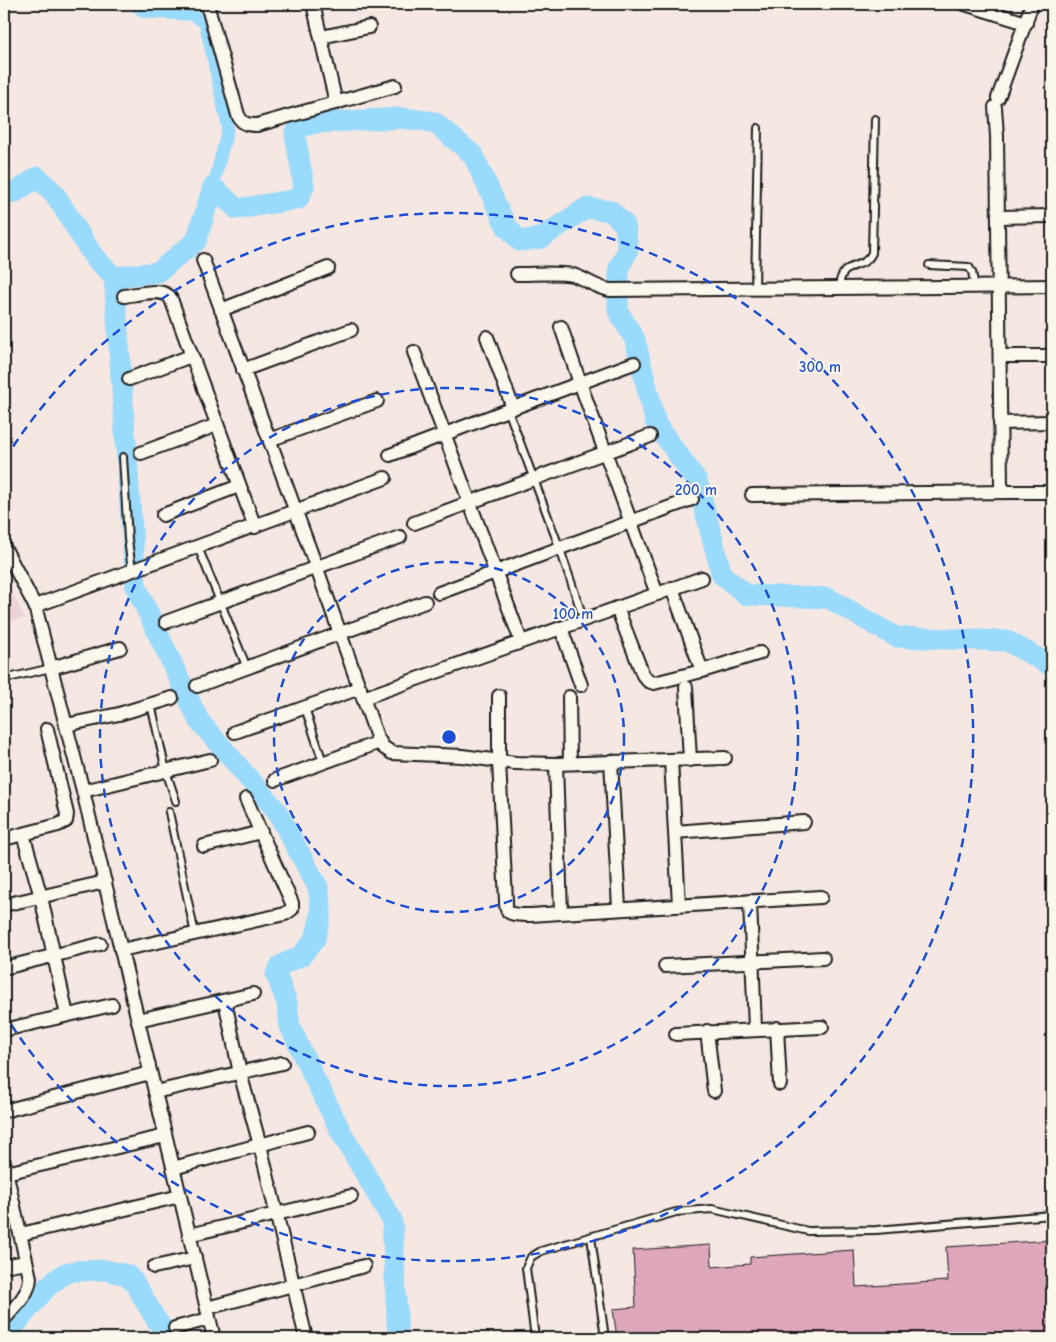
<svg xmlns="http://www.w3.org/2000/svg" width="1056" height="1342" viewBox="0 0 1056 1342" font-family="'Comic Neue',sans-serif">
  <rect width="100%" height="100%" fill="#f5e7e2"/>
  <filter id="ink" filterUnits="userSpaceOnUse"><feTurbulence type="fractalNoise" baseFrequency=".02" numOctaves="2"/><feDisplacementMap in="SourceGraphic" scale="10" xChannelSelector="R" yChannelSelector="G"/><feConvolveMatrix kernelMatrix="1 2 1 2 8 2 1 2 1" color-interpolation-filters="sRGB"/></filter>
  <g filter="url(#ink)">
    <polygon fill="#eed4d6" points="4,578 25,618 4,623"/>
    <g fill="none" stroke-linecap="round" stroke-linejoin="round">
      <polyline stroke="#9adafc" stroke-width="12" points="134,4 144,12 193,15 205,23 228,128 213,187"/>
      <g stroke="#9adafc" stroke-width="21">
        <polyline points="4,193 16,192 37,177 54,193 94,257 114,277 136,587 199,721 276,810 318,887 321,908 320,919 315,939 301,956 281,965 276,974 287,1003 290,1026 303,1055 341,1132 392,1220 398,1338"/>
        <polyline points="114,277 158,272 196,241 213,187 237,209 298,199 304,187 295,134 300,127 315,123 401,118 434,122 473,155 506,226 520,241 541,238 586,208 611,211 625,225 628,250 619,268 618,311 635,340 656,424 697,481 722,575 747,595 828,598 896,637 1007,641 1052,666"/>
        <polyline points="4,1338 47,1287 65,1273 75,1271 105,1270 127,1275 134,1282 155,1318 169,1338"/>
      </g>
    </g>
    <polygon fill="#dfa7bb" stroke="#1c1c1c" points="1052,1240 1052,1338 617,1338 613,1309 636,1307 633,1250 711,1245 712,1267 750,1264 750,1257 854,1250 856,1287 948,1281 946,1247"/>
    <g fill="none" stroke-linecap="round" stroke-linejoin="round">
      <defs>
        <g id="service">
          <polyline points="929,265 969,267 972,272 975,287"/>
          <path d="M839,288C841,258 863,272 872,253L875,119"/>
          <polyline points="755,290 758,128"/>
          <polyline points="508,410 560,549 584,620"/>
          <polyline points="123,457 128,539 132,571"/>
          <polyline points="198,547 247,668"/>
          <polyline points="4,679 51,668"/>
          <polyline points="151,704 166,771 176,801"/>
          <polyline points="305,708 323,762"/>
          <polyline points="169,812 195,934"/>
          <polyline points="591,1237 605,1338"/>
          <polyline points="535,1338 526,1268 531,1257 541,1251 676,1212 712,1209 808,1231 876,1230 1052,1215"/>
        </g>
        <g id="minor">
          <path d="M207,4L238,115C242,124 248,125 257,125L395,86"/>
          <polyline points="313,4 336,103"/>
          <polyline points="965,4 1026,23"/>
          <polyline points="321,37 369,27"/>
          <polyline points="998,98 1032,4"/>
          <polyline points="995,107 997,136 1001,485 1003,489 1007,492 1052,492"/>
          <polyline points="998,217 1052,216"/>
          <polyline points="203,260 316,566 377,737 383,747 392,753 462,756 515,763 556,764 725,758"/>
          <path d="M517,274C534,274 557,272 573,275C586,279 596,288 610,290L1052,286"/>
          <path d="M124,296C136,295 164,286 171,299L255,527"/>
          <polyline points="221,310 328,268"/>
          <polyline points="561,327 580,383 657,594"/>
          <polyline points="487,337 513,408 634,363"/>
          <polyline points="414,352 521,641"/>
          <polyline points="1000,356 1052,356"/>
          <polyline points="243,370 351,330"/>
          <polyline points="129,379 191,356"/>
          <polyline points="1000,423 1052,422"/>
          <polyline points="269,440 377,401"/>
          <polyline points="141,453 217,425"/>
          <polyline points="390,455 513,408"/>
          <polyline points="752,495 1011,492"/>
          <polyline points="163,515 239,486"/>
          <polyline points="414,523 650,436"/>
          <polyline points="4,547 35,606 83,791 214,1338"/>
          <polyline points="672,588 702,671"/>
          <polyline points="439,593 692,499"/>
          <polyline points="35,606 385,478"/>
          <polyline points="617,608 643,675 648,681 654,683 702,671 760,653"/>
          <polyline points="166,622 400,537"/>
          <polyline points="561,628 581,685"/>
          <polyline points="51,668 120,648"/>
          <polyline points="197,686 425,602"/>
          <polyline points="686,687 690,760"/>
          <path d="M499,696V762L506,901C506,905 506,910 509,912C516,918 551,913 561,913L821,897"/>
          <polyline points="569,697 570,763"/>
          <polyline points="363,698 702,578"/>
          <polyline points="66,725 119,714 172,698"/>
          <polyline points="235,732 360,688"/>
          <polyline points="671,760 679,905"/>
          <polyline points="611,761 619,908"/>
          <polyline points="556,764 561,913"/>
          <polyline points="275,780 380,742"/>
          <polyline points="83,791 210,760"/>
          <polyline points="675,832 804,822"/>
          <polyline points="23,834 41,897 67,1015"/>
          <polyline points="4,839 58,825 66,821 67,814 47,729"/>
          <polyline points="204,846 261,832"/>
          <polyline points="750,901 755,1029"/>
          <polyline points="4,905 105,882"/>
          <polyline points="121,950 285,914 292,909 292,903 246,799"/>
          <polyline points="665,966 823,958"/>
          <polyline points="4,968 100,944"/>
          <polyline points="225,1001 240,1073 260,1145 306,1338"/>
          <polyline points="138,1020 253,994"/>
          <polyline points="777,1028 780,1084"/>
          <polyline points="4,1030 112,1005"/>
          <polyline points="707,1031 714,1091"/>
          <polyline points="676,1034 822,1027"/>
          <polyline points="155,1092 282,1063"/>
          <polyline points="4,1111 150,1073"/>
          <path d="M4,1162L30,1278C29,1295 15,1307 4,1319"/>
          <polyline points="173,1168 308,1132"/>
          <polyline points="6,1173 165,1136"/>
          <polyline points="21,1234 180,1196"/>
          <polyline points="189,1235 351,1196"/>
          <polyline points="4,1266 26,1262"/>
          <polyline points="154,1267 195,1258"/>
          <polyline points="207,1308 364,1266"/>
          <polyline points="175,1328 209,1319"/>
        </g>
      </defs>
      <use href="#service" stroke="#1c1c1c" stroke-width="10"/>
      <use href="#minor" stroke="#1c1c1c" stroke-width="16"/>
      <use href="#service" stroke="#fbf7ec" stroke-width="6"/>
      <use href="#minor" stroke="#fbf7ec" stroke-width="12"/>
    </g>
  </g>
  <g fill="none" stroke="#1d4ed8" stroke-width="2.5" stroke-dasharray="9 6">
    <circle cx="449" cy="737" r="175"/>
    <circle cx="449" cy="737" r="349"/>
    <path d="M5 459A524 524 0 1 1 5 1015"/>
  </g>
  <circle cx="449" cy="737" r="8" fill="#1d4ed8" stroke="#fbf7ec" stroke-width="2.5"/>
  <g font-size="15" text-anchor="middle" font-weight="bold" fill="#1d4ed8" stroke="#fbf7ec" stroke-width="4" stroke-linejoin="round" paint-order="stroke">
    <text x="820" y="372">300 m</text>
    <text x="696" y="495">200 m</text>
    <text x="573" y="619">100 m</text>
  </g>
  <rect width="1056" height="1342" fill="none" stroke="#fbf7ec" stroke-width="20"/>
  <rect x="10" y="10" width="1036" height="1322" fill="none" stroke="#1c1c1c" stroke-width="2" filter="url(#ink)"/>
</svg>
